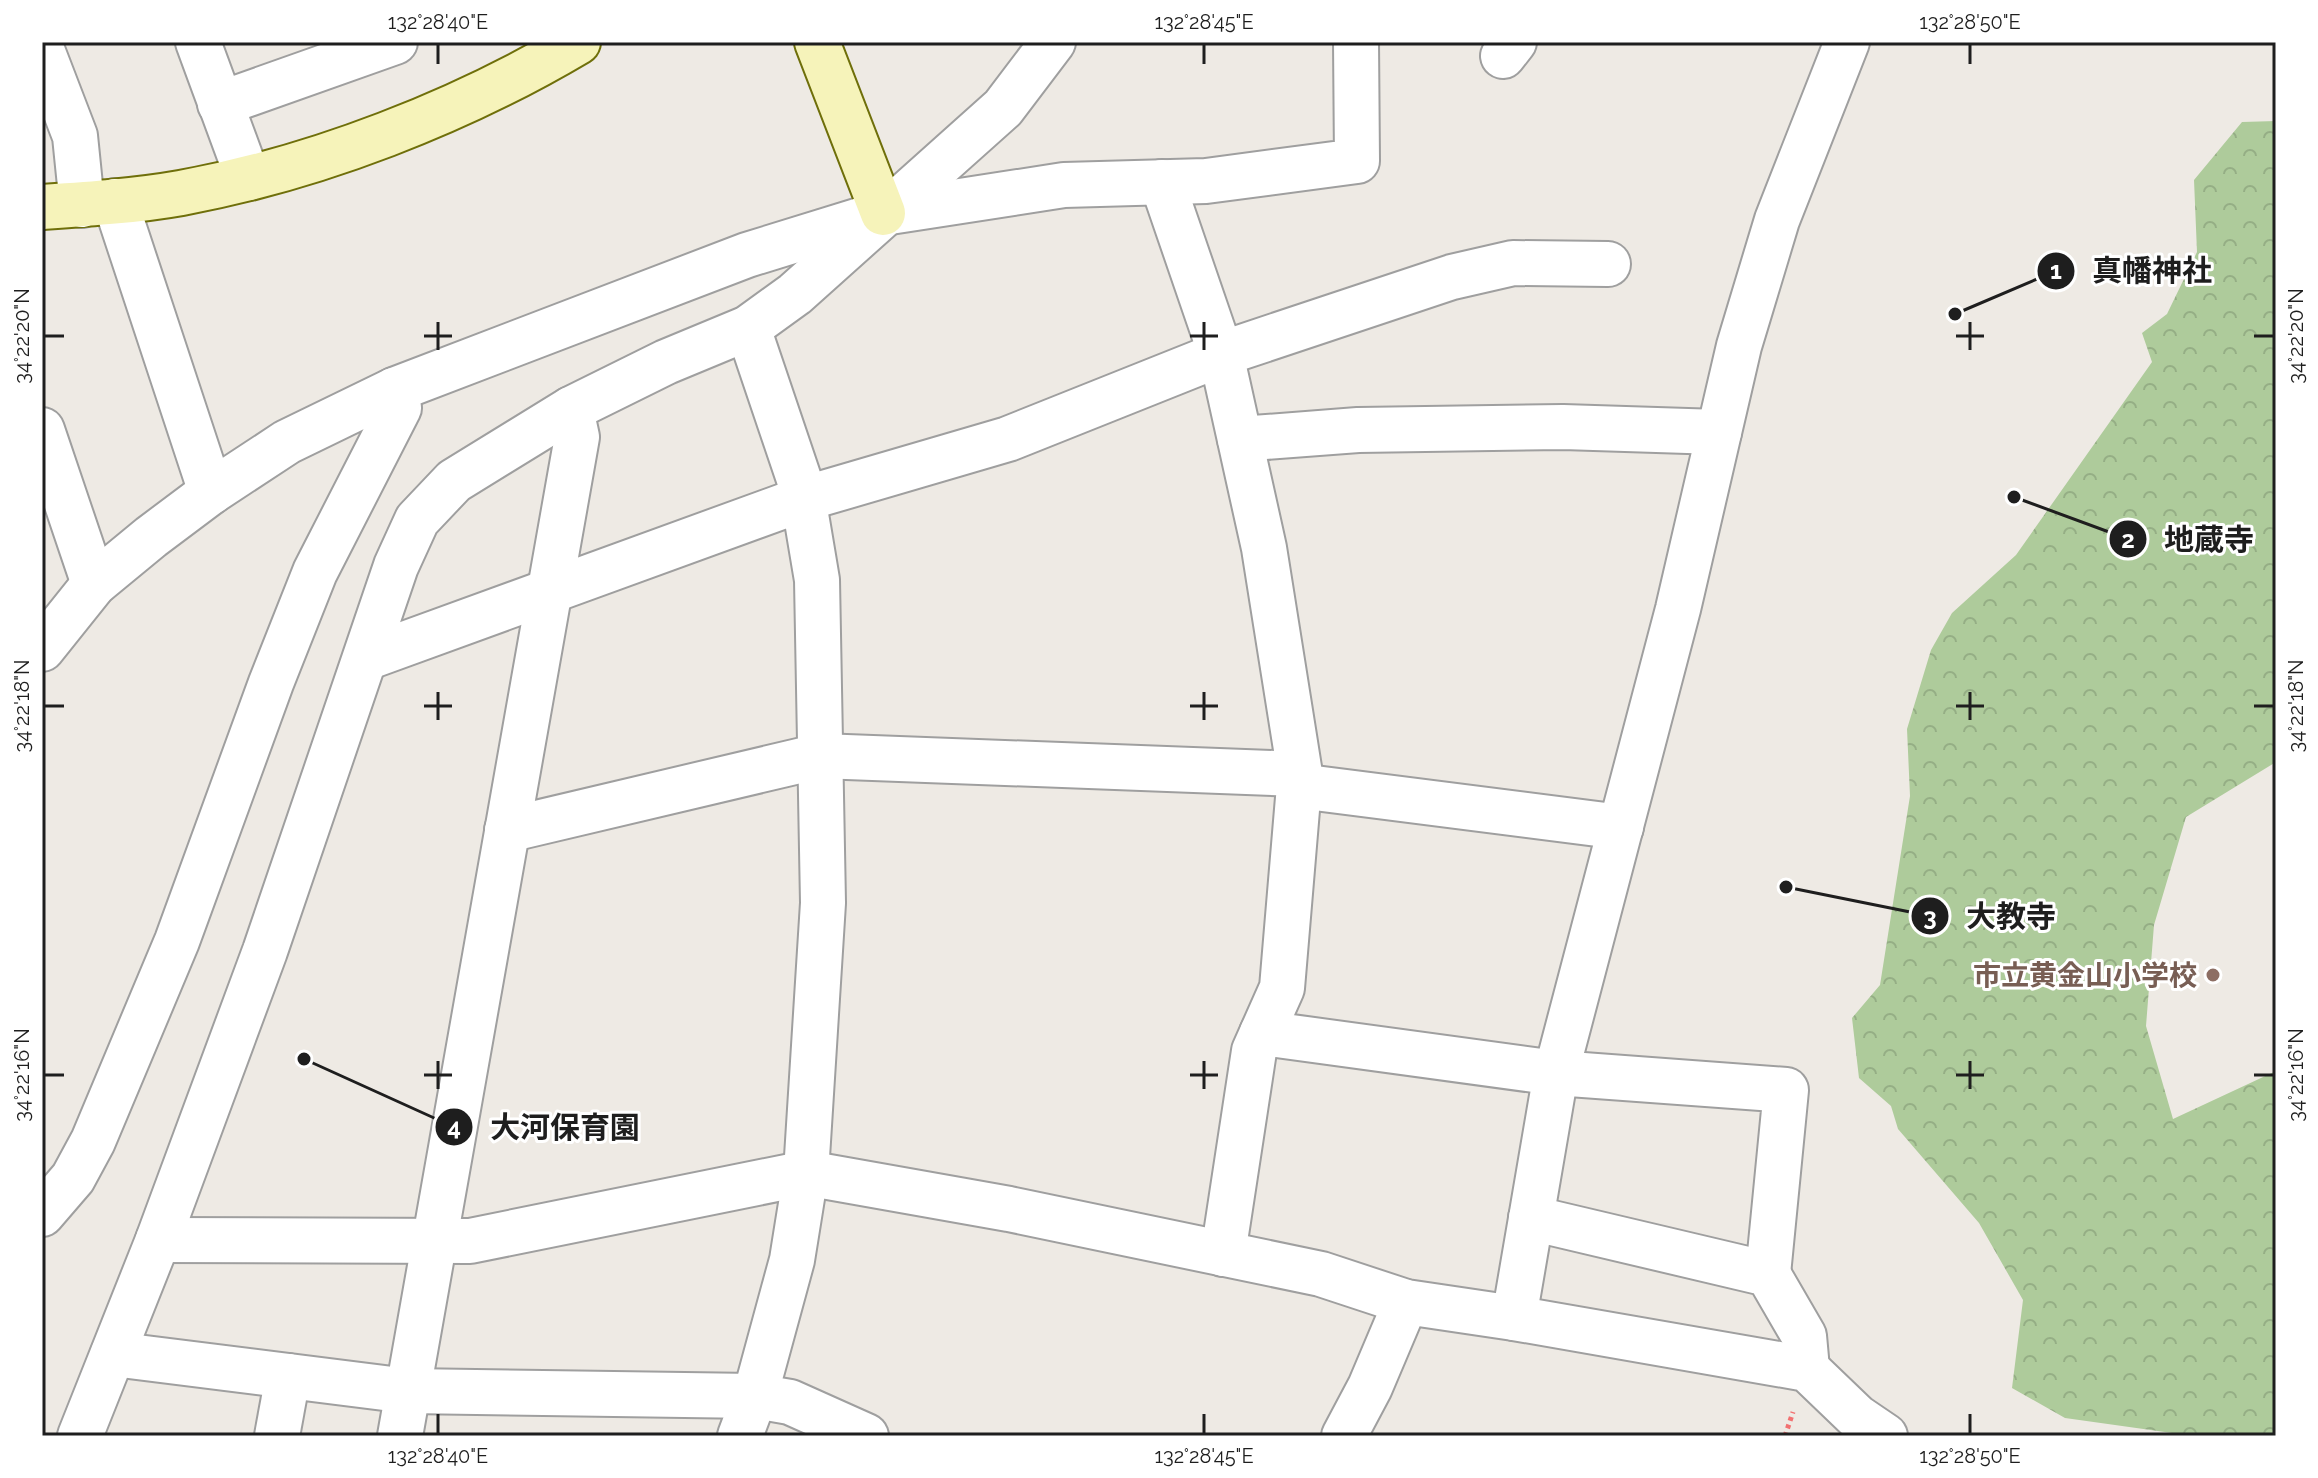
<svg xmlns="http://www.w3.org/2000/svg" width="2318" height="1478" viewBox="0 0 2318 1478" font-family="Raleway,'Noto Sans JP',sans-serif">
  <defs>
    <pattern id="forest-crowns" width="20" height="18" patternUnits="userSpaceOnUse" patternTransform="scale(2)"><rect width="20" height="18" fill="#aecb9b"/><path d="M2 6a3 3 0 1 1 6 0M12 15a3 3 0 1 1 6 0" fill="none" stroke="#95ae85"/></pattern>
  </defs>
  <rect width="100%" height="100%" fill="#eeeae4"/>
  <polygon fill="url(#forest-crowns)" points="2276,121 2276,762 2186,817 2154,925 2146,1026 2173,1119 2276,1071 2276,1436 2175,1436 2172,1433 2065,1418 2012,1388 2023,1300 1979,1223 1898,1129 1891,1106 1859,1078 1852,1018 1880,985 1910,796 1907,729 1931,650 1952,613 2016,555 2152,362 2142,333 2167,314 2197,252 2194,180 2242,122"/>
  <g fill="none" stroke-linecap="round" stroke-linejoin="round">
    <defs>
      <g id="street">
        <polyline points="198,42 248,178"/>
        <polyline points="42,50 75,136 82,205"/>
        <polyline points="1503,56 1514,42"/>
        <polyline points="220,104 395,42"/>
        <polyline points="1162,182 1221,354 1264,548 1300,774 1282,988 1254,1051 1223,1254"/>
        <polyline points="115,201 211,492"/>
        <polyline points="42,430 94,584"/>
        <polyline points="1240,439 1358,430 1563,427 1719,432"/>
        <polyline points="42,649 94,584 151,537 211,492 287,442 394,390 747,255 883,213 1064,185 1206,181 1357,161 1356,42"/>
        <polyline points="366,658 803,499 1008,439 1221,354 1452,277 1513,263 1608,264"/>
        <polyline points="1299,786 1621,827"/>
        <polyline points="507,830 820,756 1300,774"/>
        <polyline points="1262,1033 1556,1073 1786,1090 1768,1274"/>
        <polyline points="42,1214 73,1178 93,1141 177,941 271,683 315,572 399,408 394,390"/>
        <polyline points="1531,1218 1768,1274 1804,1336 1807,1369"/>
        <polyline points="158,1240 470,1241 806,1173 1009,1209 1321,1274 1406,1302 1514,1318 1807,1369 1857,1417 1885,1436"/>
        <polyline points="1514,1318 1556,1073 1678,609 1739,346 1777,220 1847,42"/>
        <polyline points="113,1354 408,1391 755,1396 790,1402 866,1436"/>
        <polyline points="80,1436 158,1240 265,951 396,566 417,520 454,481 571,409 666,362 748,328 795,294 1003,108 1053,42"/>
        <polyline points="277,1436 288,1376"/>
        <polyline points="400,1436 577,437 571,409"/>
        <polyline points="740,1436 755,1396 792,1260 806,1173 823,903 817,580 801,485 748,328"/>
        <polyline points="1344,1436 1370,1387 1406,1302"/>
      </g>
      <g id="secondary">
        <polyline points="817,42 883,213"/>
        <path d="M42,207C88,204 136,201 181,193C317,168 460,112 578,42"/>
      </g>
    </defs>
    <use href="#street" stroke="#9f9f9f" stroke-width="48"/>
    <use href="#secondary" stroke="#6f6f0a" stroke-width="48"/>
    <polyline stroke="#f27171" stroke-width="5" stroke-dasharray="4 4" stroke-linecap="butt" points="1785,1436 1793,1412"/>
    <use href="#street" stroke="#fff" stroke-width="44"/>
    <use href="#secondary" stroke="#f6f3ba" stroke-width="44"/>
  </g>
  <path fill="none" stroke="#1e1e1e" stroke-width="3" d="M438,44V64M1204,44V64M1970,44V64M438,322V350M1204,322V350M1970,322V350M44,336H64M424,336H452M1190,336H1218M1956,336H1984M2254,336H2274M438,692V720M1204,692V720M1970,692V720M44,706H64M424,706H452M1190,706H1218M1956,706H1984M2254,706H2274M438,1061V1089M1204,1061V1089M1970,1061V1089M44,1075H64M424,1075H452M1190,1075H1218M1956,1075H1984M2254,1075H2274M438,1414V1434M1204,1414V1434M1970,1414V1434"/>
  <circle fill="#8d6e63" stroke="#fff" stroke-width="3" cx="2213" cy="975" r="8"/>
  <g text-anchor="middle" stroke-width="6" stroke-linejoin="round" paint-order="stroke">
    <g font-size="28" font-weight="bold" fill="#785e54" stroke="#fff" text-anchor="end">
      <text x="2197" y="985">市立黄金山小学校</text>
    </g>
  </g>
  <path fill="none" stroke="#1e1e1e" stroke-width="3" d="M1955 314L2056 271M2014 497L2128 539M1786 887L1930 916M304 1059L454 1127"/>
  <g fill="#1e1e1e" stroke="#fff" stroke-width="3">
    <circle cx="1955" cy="314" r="8"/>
    <circle cx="2014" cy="497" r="8"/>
    <circle cx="1786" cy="887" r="8"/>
    <circle cx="304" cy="1059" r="8"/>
    <circle cx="2056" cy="271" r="20"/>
    <circle cx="2128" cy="539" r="20"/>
    <circle cx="1930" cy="916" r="20"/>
    <circle cx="454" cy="1127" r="20"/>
  </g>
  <g font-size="24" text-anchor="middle" font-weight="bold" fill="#fff">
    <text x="2056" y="279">1</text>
    <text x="2128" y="548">2</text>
    <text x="1930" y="925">3</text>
    <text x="454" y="1136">4</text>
  </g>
  <g font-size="30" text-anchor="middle" font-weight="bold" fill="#1e1e1e" stroke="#fff" stroke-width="6" stroke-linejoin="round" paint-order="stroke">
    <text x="2152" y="281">真幡神社</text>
    <text x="2209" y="550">地蔵寺</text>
    <text x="2011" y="927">大教寺</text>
    <text x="565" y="1138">大河保育園</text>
  </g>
  <rect width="2318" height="1478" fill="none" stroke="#ffffff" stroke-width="88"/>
  <rect x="44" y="44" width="2230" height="1390" fill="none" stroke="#1e1e1e" stroke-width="3"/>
  <g font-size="20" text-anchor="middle" fill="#1e1e1e">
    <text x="438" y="29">132°28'40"E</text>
    <text x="1204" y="29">132°28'45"E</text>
    <text x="1970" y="29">132°28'50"E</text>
    <text transform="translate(22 336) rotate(-90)" y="7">34°22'20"N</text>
    <text transform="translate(2296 336) rotate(-90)" y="7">34°22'20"N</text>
    <text transform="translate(22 706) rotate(-90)" y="7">34°22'18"N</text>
    <text transform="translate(2296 706) rotate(-90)" y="7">34°22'18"N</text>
    <text transform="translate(22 1075) rotate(-90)" y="7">34°22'16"N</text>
    <text transform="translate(2296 1075) rotate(-90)" y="7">34°22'16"N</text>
    <text x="438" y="1463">132°28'40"E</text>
    <text x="1204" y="1463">132°28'45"E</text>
    <text x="1970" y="1463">132°28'50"E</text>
  </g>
</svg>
